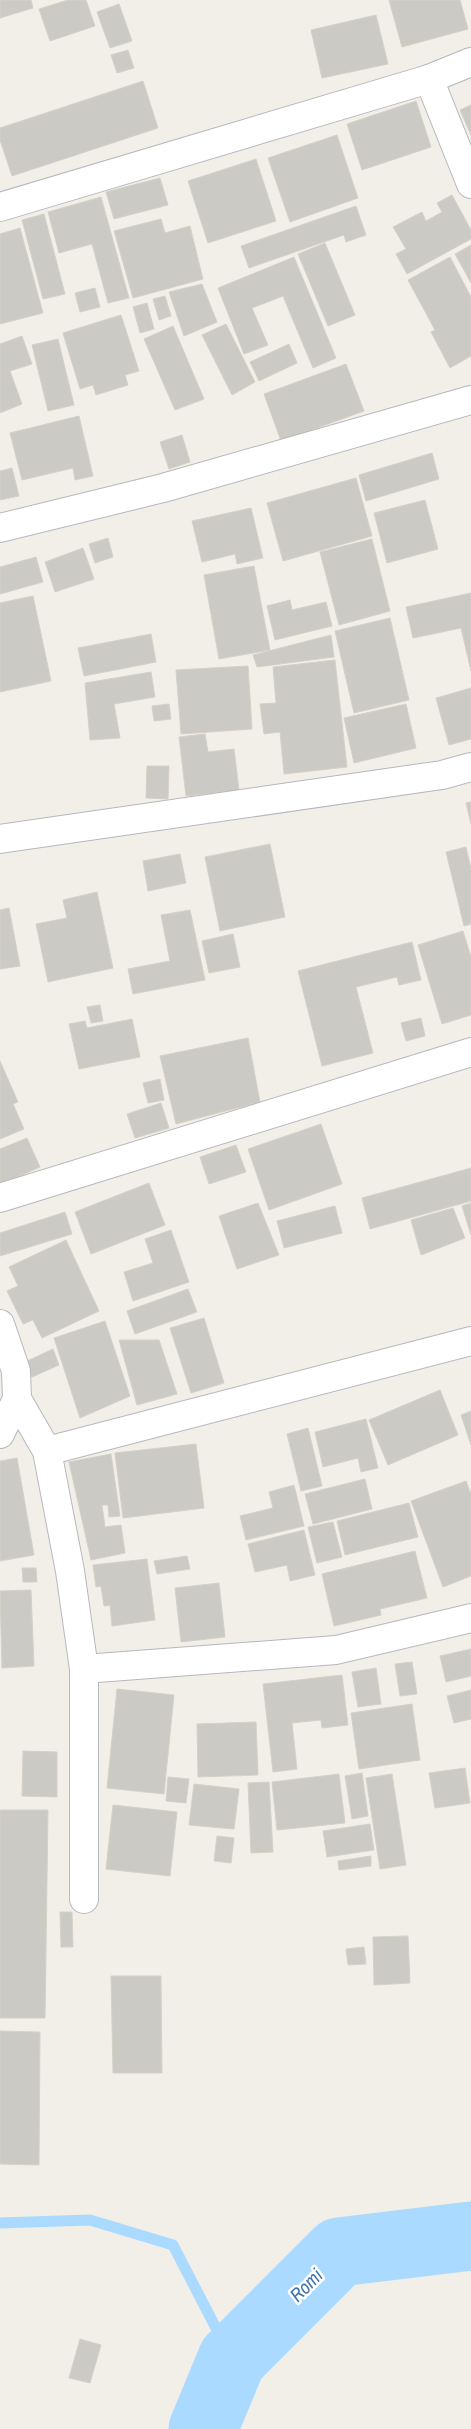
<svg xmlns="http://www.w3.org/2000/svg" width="471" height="2429" viewBox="0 0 471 2429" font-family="'Archivo Narrow',sans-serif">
  <rect width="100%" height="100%" fill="#f1efe8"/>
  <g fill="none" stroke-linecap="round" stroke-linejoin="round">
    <polyline stroke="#aadaff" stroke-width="11" points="0,2223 90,2220 173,2245 232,2359"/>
    <polyline stroke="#aadaff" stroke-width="69" points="203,2429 232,2359 339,2252 471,2236"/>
  </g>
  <g fill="#cccac5" stroke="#d6d1c6">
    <polygon points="0,0 31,0 33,8 0,18"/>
    <polygon points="68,0 86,0 95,26 50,41 39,9"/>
    <polygon points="389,0 460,0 468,29 402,47"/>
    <polygon points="119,4 132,41 110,48 97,12"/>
    <polygon points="376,15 388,64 322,78 311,30"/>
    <polygon points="128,50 134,68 117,73 111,55"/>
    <polygon points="143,81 158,128 12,176 0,140 0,128"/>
    <polygon points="416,101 431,147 362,170 347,124"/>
    <polygon points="471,105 471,135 460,110"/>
    <polygon points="337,135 358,198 290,222 268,158"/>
    <polygon points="256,159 276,221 208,243 188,181"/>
    <polygon points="160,178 168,205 114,219 106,192"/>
    <polygon points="452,195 471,230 471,239 407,274 396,254 406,249 393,227 422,212 426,221 442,212 437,203"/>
    <polygon points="101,197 129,298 108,303 92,244 59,253 48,212"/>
    <polygon points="356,206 366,235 346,242 344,235 249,268 241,246"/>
    <polygon points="44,214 65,294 43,299 22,220"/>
    <polygon points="161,219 165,233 190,226 203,279 133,298 114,231"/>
    <polygon points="20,228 43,313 0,324 0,234"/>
    <polygon points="325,243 355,315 328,326 298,254"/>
    <polygon points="471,245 471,283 455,254"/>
    <polygon points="294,257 336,358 313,368 283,296 252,308 268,345 244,354 218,288"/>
    <polygon points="450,257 471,297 471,356 450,368 431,332 435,330 408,280"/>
    <polygon points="202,284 217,322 184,336 169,292"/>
    <polygon points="95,288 100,307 80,312 75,293"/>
    <polygon points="165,296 171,316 159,320 153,299"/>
    <polygon points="147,303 154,329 140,333 133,307"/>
    <polygon points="121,315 139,371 125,375 128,385 96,395 93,385 80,389 63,333"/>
    <polygon points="226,324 255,382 232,395 202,335"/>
    <polygon points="173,326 204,399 175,410 144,339"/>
    <polygon points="22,336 32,364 10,371 22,404 0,413 0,344"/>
    <polygon points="58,339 74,405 48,411 32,345"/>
    <polygon points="289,344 297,363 259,381 250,362"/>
    <polygon points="346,364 364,411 281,441 264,394"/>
    <polygon points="79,416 93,476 75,480 73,468 22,480 10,433"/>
    <polygon points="182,435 190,462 169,469 160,442"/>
    <polygon points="432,453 439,479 366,501 359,475"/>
    <polygon points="12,468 19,496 0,500 0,471"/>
    <polygon points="356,478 372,536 283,561 267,503"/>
    <polygon points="425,500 438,549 387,563 374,513"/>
    <polygon points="251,508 263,558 237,564 235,554 202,562 192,521"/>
    <polygon points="108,538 113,557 95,563 89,544"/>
    <polygon points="372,539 390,611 339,625 320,552"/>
    <polygon points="83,548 94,579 55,592 45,562"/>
    <polygon points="36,557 43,582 0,594 0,567"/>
    <polygon points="254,566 270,650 219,659 204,575"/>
    <polygon points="471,593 471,671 461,628 413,638 406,607"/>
    <polygon points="33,596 51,681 0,692 0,603"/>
    <polygon points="290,600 292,610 326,602 332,626 275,640 267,606"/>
    <polygon points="390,618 409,700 354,713 335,631"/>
    <polygon points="151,634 156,662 84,676 78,648"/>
    <polygon points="331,635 334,657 257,667 253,655"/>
    <polygon points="335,660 347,767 284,774 280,732 264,734 260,704 276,703 273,667"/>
    <polygon points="248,666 252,729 181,734 176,670"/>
    <polygon points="151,672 155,697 114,704 120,738 90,740 85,683"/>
    <polygon points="471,688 471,739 449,745 436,698"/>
    <polygon points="169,704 171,719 154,721 152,706"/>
    <polygon points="406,704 416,748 354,763 344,718"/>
    <polygon points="205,734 208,752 234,749 239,790 186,796 179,737"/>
    <polygon points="147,766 169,766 168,799 146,798"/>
    <polygon points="471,802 471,824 466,803"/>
    <polygon points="270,844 285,917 220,931 205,857"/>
    <polygon points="466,847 471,869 471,924 464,926 446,852"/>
    <polygon points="180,854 186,883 148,891 143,861"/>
    <polygon points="97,892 113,968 48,982 36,924 67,918 63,900"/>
    <polygon points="9,908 20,966 0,969 0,910"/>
    <polygon points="190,910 205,980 133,994 128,969 170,961 161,915"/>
    <polygon points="463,931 471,957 471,1015 442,1024 418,945"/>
    <polygon points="233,934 240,967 209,973 202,941"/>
    <polygon points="412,942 421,980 399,985 397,977 356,987 373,1053 322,1066 298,971"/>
    <polygon points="100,1005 103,1021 91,1023 87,1007"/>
    <polygon points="421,1018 425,1036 406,1041 401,1023"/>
    <polygon points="132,1019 140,1057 79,1069 69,1024 85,1021 87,1028"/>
    <polygon points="248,1038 260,1102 176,1124 160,1056"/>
    <polygon points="0,1061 18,1102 13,1104 24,1129 0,1139"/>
    <polygon points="160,1079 164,1100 148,1103 143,1083"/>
    <polygon points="161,1103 169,1128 135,1138 127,1114"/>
    <polygon points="321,1124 342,1184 269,1210 248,1149"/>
    <polygon points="27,1138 40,1167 0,1185 0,1149"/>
    <polygon points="236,1145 246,1172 209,1184 200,1157"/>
    <polygon points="471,1168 471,1201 370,1229 362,1198"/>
    <polygon points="149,1183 165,1225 91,1254 75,1212"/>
    <polygon points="258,1203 279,1255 237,1269 219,1216"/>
    <polygon points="471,1203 471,1235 462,1206"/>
    <polygon points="335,1206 342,1233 284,1248 277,1221"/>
    <polygon points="453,1208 465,1238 421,1255 411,1220"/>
    <polygon points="65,1212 72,1234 0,1256 0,1233"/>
    <polygon points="171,1230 189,1282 133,1301 124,1272 153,1263 145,1239"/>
    <polygon points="66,1240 99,1311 42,1338 33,1320 23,1324 7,1291 18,1286 9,1267"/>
    <polygon points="188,1289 197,1312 135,1334 127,1311"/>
    <polygon points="204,1318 224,1383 191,1393 170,1328"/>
    <polygon points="105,1321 130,1396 80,1418 54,1338"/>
    <polygon points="119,1340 159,1340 177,1394 137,1405"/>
    <polygon points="53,1349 59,1365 32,1377 25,1362"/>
    <polygon points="440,1390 458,1435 388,1465 369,1420"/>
    <polygon points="471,1411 471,1445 461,1415"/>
    <polygon points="366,1419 378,1468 361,1472 358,1458 323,1467 315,1432"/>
    <polygon points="308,1428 322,1486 301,1491 287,1434"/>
    <polygon points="196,1444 204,1508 123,1518 115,1453"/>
    <polygon points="111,1454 120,1516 109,1517 108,1505 102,1505 105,1527 121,1525 125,1553 91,1560 69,1462"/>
    <polygon points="17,1458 34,1555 0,1561 0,1461"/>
    <polygon points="365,1479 372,1509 313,1524 305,1494"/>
    <polygon points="466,1481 471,1494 471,1576 443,1587 411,1501"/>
    <polygon points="294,1485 304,1526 246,1540 240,1516 273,1508 269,1492"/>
    <polygon points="409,1503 418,1537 345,1555 337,1521"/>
    <polygon points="333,1522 342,1557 317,1563 308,1527"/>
    <polygon points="304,1530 315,1575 290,1581 287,1565 255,1572 248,1544"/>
    <polygon points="415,1551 427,1598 380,1609 381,1615 334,1626 322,1574"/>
    <polygon points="187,1556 190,1569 157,1574 154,1561"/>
    <polygon points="147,1559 155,1620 112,1626 110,1605 104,1606 101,1586 96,1587 93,1565"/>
    <polygon points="22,1568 36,1568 37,1582 23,1582"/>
    <polygon points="219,1583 225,1637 181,1642 175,1588"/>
    <polygon points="31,1590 34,1666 2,1668 0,1591"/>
    <polygon points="471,1649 471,1676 446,1682 440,1656"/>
    <polygon points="412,1662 417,1694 400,1696 395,1664"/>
    <polygon points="376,1668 381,1704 358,1707 352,1672"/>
    <polygon points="342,1675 348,1725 322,1728 321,1720 292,1723 297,1769 273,1772 263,1684"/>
    <polygon points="117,1689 174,1695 164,1794 107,1788"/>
    <polygon points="471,1690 471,1719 454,1723 447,1696"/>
    <polygon points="412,1704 420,1760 359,1769 351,1713"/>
    <polygon points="256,1722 258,1775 198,1777 197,1724"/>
    <polygon points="23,1751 57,1752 57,1797 22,1796"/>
    <polygon points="465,1768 470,1803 435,1808 429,1773"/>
    <polygon points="362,1773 368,1816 352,1819 345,1776"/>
    <polygon points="339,1774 345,1823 277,1830 272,1782"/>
    <polygon points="392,1774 406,1865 380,1869 366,1778"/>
    <polygon points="168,1777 189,1779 186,1803 166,1801"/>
    <polygon points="269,1782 273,1852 251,1853 248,1783"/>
    <polygon points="194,1784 239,1789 234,1829 189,1825"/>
    <polygon points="113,1805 177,1812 170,1876 106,1869"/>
    <polygon points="0,1810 48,1810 45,2018 0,2018"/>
    <polygon points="370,1824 374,1850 327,1857 323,1831"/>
    <polygon points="217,1836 234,1838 231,1863 214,1861"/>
    <polygon points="371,1856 371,1866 339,1870 338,1861"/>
    <polygon points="60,1912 72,1912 73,1947 61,1947"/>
    <polygon points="408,1936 410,1983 374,1985 373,1937"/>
    <polygon points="364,1947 366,1964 348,1965 346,1949"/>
    <polygon points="111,1976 161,1976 162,2073 113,2073"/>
    <polygon points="0,2031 40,2032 39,2165 0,2164"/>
    <polygon points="80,2339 101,2345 90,2383 69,2378"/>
  </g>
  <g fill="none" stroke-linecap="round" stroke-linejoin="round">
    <defs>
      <g id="street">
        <polyline points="429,79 471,184"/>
        <polyline points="0,207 429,79 471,62"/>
        <polyline points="0,528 163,488 471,400"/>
        <polyline points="0,839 442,775 471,767"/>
        <polyline points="0,1198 471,1052"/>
        <polyline points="0,1324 16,1371 17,1399 47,1451 70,1571 84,1669 84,1899"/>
        <polyline points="0,1434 17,1399"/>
        <polyline points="47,1451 471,1341"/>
        <polyline points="84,1669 336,1650 471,1618"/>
      </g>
    </defs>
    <use href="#street" stroke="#b5b8bc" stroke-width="30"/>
    <use href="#street" stroke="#fff" stroke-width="28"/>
  </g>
  <g text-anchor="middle" stroke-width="5" stroke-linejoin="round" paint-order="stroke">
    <g font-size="19" font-style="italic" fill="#4174aa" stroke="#fff">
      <text transform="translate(306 2285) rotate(-45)" y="7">Romi</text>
    </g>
  </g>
</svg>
